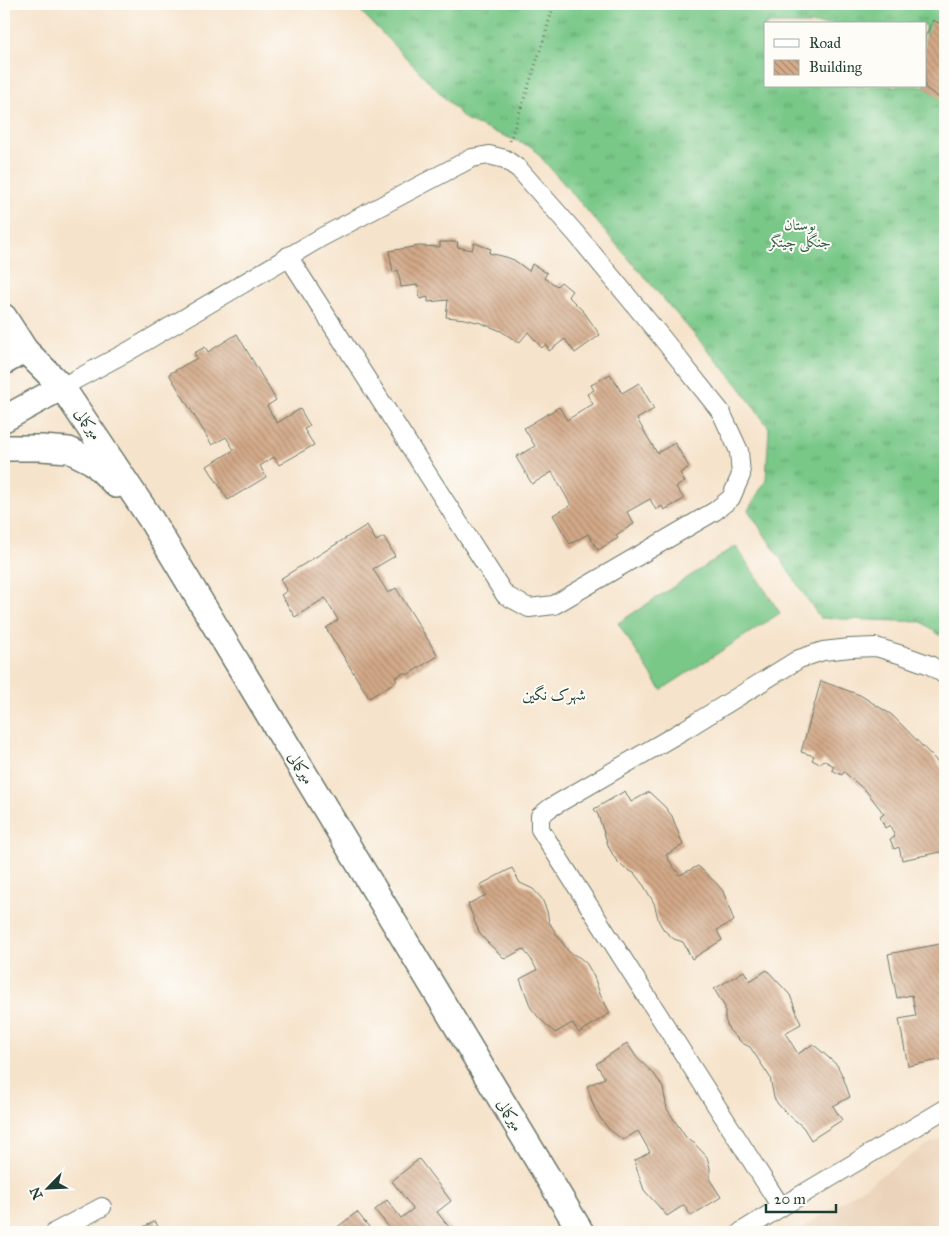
<svg xmlns="http://www.w3.org/2000/svg" width="949" height="1236" viewBox="0 0 949 1236" font-family="'IM FELL Great Primer',Amiri,serif">
  <defs>
    <pattern id="grass-tufts" width="24" height="20" patternUnits="userSpaceOnUse" patternTransform="scale(1.25)"><rect width="24" height="20" fill="#79c888"/><path d="M3 7l-1-3M5 7V3M7 7l1-3M15 17l-1-3M17 17v-4M19 17l1-3" fill="none" stroke="#63a470"/></pattern>
    <pattern id="building-back-hatch" width="6" height="6" patternUnits="userSpaceOnUse" patternTransform="scale(1.25)"><rect width="6" height="6" fill="#d3a988"/><path d="M-1 5l2 2M0 0l6 6M5-1l2 2" fill="none" stroke="#ab8b70"/></pattern>
  </defs>
  <rect width="100%" height="100%" fill="#fdfcf7"/>
  <filter id="ink" filterUnits="userSpaceOnUse"><feTurbulence type="fractalNoise" baseFrequency=".02" numOctaves="2"/><feDisplacementMap in="SourceGraphic" scale="10" xChannelSelector="R" yChannelSelector="G"/><feConvolveMatrix kernelMatrix="1 2 1 2 8 2 1 2 1" color-interpolation-filters="sRGB"/></filter>
  <filter id="wash" filterUnits="userSpaceOnUse"><feTurbulence type="fractalNoise" baseFrequency=".0096" numOctaves="4" result="noise"/><feDisplacementMap in="SourceGraphic" scale="20" xChannelSelector="R" yChannelSelector="G"/><feGaussianBlur stdDeviation="1.12" result="paint"/><feColorMatrix in="noise" values="0 0 0 0 0 0 0 0 0 0 0 0 0 0 0 0 0 1.4 0 .05"/><feComposite in="paint" operator="in"/></filter>
  <g filter="url(#wash)">
    <rect width="100%" height="100%" fill="#f6e3cb"/>
    <polygon fill="#ebd3b9" points="945,1138 945,1232 797,1232 930,1143"/>
    <path fill="url(#grass-tufts)" stroke="#4c825e" fill-rule="evenodd" d="M354,4H945V639L922,622L820,618L748,510L766,480L769,428L738,385L532,147L467,121ZM765,24H925V86H765Z"/>
    <polygon fill="#79c888" stroke="#4c825e" points="736,546 780,613 661,690 618,623"/>
    <g id="blocks">
      <g fill="url(#building-back-hatch)">
        <polygon points="933,20 945,26 945,102 923,86 925,86 925,37"/>
        <polygon points="440,242 458,242 457,247 472,250 474,243 491,249 489,253 506,257 514,260 529,271 532,264 547,273 544,278 557,286 561,282 572,291 568,296 584,312 600,335 575,353 565,339 549,351 546,344 542,348 528,332 519,343 501,331 481,323 465,319 446,317 448,300 428,302 428,297 420,299 418,285 401,287 398,270 393,272 389,251 419,246 440,247"/>
        <polygon points="237,334 276,400 267,406 277,423 300,409 310,426 304,429 314,445 279,465 274,457 260,466 266,477 228,500 207,466 234,450 226,437 212,445 169,374 197,358 194,353 205,347 208,352"/>
        <polygon points="610,374 622,393 639,383 654,409 637,419 657,453 675,443 689,467 680,473 685,482 676,487 684,499 664,510 662,506 656,510 650,499 627,512 634,524 616,535 618,538 598,550 588,534 570,544 553,515 571,505 552,472 532,484 516,457 535,446 524,428 559,407 567,420 593,404 587,394 594,390 591,385"/>
        <polygon points="367,525 376,541 384,537 395,556 373,569 388,593 396,588 438,656 407,675 405,672 395,678 397,681 369,698 326,628 338,620 325,598 295,617 281,595 287,591 280,579"/>
        <polygon points="821,681 860,695 892,715 934,758 945,773 945,851 902,860 899,847 894,849 890,839 895,837 890,825 885,828 880,817 884,814 867,792 844,772 842,775 832,770 834,766 823,760 820,764 812,760 814,756 801,752"/>
        <polygon points="625,791 631,802 649,792 665,807 672,816 683,845 666,855 672,865 680,875 698,866 716,883 723,891 734,921 717,930 722,940 692,959 683,942 674,939 664,930 659,922 654,903 644,886 634,873 624,868 616,860 609,848 598,815 594,809"/>
        <polygon points="512,868 520,883 533,889 542,899 547,911 549,922 559,938 569,952 579,957 587,964 594,977 600,994 610,1013 579,1033 572,1023 555,1033 539,1018 531,1008 520,979 537,970 531,959 523,949 505,959 487,942 480,934 477,927 468,904 486,895 480,885"/>
        <polygon points="945,943 945,1059 908,1066 899,1019 916,1016 912,995 897,998 888,954"/>
        <polygon points="767,970 790,995 801,1024 785,1033 798,1054 813,1044 837,1065 843,1077 850,1097 833,1106 842,1120 811,1140 803,1127 784,1111 778,1104 774,1098 770,1077 750,1047 742,1043 729,1030 725,1019 725,1007 714,989 744,971 750,981"/>
        <polygon points="627,1043 637,1058 654,1074 659,1081 663,1088 667,1109 687,1139 694,1143 707,1157 710,1168 710,1180 721,1197 691,1216 684,1205 667,1216 653,1200 644,1190 634,1161 650,1152 638,1131 623,1140 609,1129 600,1118 594,1107 587,1086 605,1078 596,1064"/>
        <polygon points="419,1159 451,1201 437,1212 453,1232 389,1232 391,1230 375,1210 387,1200 401,1218 413,1209 392,1181"/>
        <polygon points="357,1212 373,1232 331,1232"/>
        <polygon points="155,1221 161,1232 134,1232"/>
      </g>
    </g>
  </g>
  <g filter="url(#ink)">
    <use href="#blocks" fill-opacity="0" stroke="#6a7769" stroke-width="1"/>
    <g fill="none" stroke-linecap="round" stroke-linejoin="round">
      <defs>
        <g id="street">
          <polyline points="62,387 129,351 322,237 472,158 489,155 505,159 519,169 577,235 662,338 721,412 739,451 741,475 731,498 715,511 554,605 529,608 505,595 288,256"/>
          <polyline points="781,1207 540,829 540,816 550,808 684,730 799,659 823,651 850,648 876,647 902,655 930,665 945,675"/>
          <polyline points="55,1232 102,1207"/>
          <polyline points="741,1232 781,1207 945,1109"/>
        </g>
        <g id="secondary">
          <polyline points="4,317 25,350 62,387 150,518 581,1232"/>
          <polyline points="4,362 25,350"/>
          <polyline points="4,419 62,387"/>
          <polyline points="4,448 41,448 69,450 93,462 116,485"/>
        </g>
      </defs>
      <use href="#street" stroke="#6a7769" stroke-width="20"/>
      <use href="#secondary" stroke="#6a7769" stroke-width="28"/>
      <polyline stroke="#6a7769" stroke-width="3" stroke-dasharray="1 4" stroke-linecap="butt" points="510,141 542,45 554,4"/>
      <use href="#street" stroke="#fff" stroke-width="18"/>
      <use href="#secondary" stroke="#fff" stroke-width="25"/>
    </g>
  </g>
  <g text-anchor="middle" stroke-width="4" stroke-linejoin="round" paint-order="stroke">
    <g font-size="15" fill="#366049" stroke="#fdfcf7">
      <text x="800" y="230">بوستان<tspan x="800" dy="17">جنگلی چیتگر</tspan></text>
    </g>
    <g font-size="15" fill="#1f3d34" stroke="#fdfcf7">
      <text transform="translate(88 424) rotate(56)" y="5">میرکمالی</text>
      <text transform="translate(301 768) rotate(59)" y="5">میرکمالی</text>
      <text transform="translate(510 1115) rotate(59)" y="5">میرکمالی</text>
    </g>
    <g font-size="16" fill="#1f3d34" stroke="#fdfcf7">
      <text x="554" y="700">شهرک نگین</text>
    </g>
  </g>
  <rect width="949" height="1236" fill="none" stroke="#fdfcf7" stroke-width="20"/>
  <rect x="764" y="22" width="162" height="65" fill="#fdfcf7" stroke="#a4b0a9"/>
  <rect x="774" y="39" width="25" height="8" fill="#ffffff" stroke="#a4b0a9"/>
  <text x="809" y="48" font-size="15" fill="#1f3d34">Road</text>
  <rect x="774" y="60" width="25" height="15" fill="url(#building-back-hatch)" stroke="#a4b0a9"/>
  <text x="809" y="72" font-size="15" fill="#1f3d34">Building</text>
  <g transform="translate(48 1188) rotate(246)" stroke="#fdfcf7" stroke-width="4" paint-order="stroke">
  <path d="M0-4L9 19L0 12L-9 19Z" fill="#1f3d34"/>
  <text y="-8" font-size="14" font-weight="bold" text-anchor="middle" fill="#1f3d34">N</text>
  </g>
  <path d="M766 1204v8h70v-8" fill="none" stroke="#1f3d34" stroke-width="2.5"/>
  <text x="774" y="1204" font-size="15" fill="#1f3d34" stroke="#fdfcf7" stroke-width="4" paint-order="stroke">20 m</text>
</svg>
